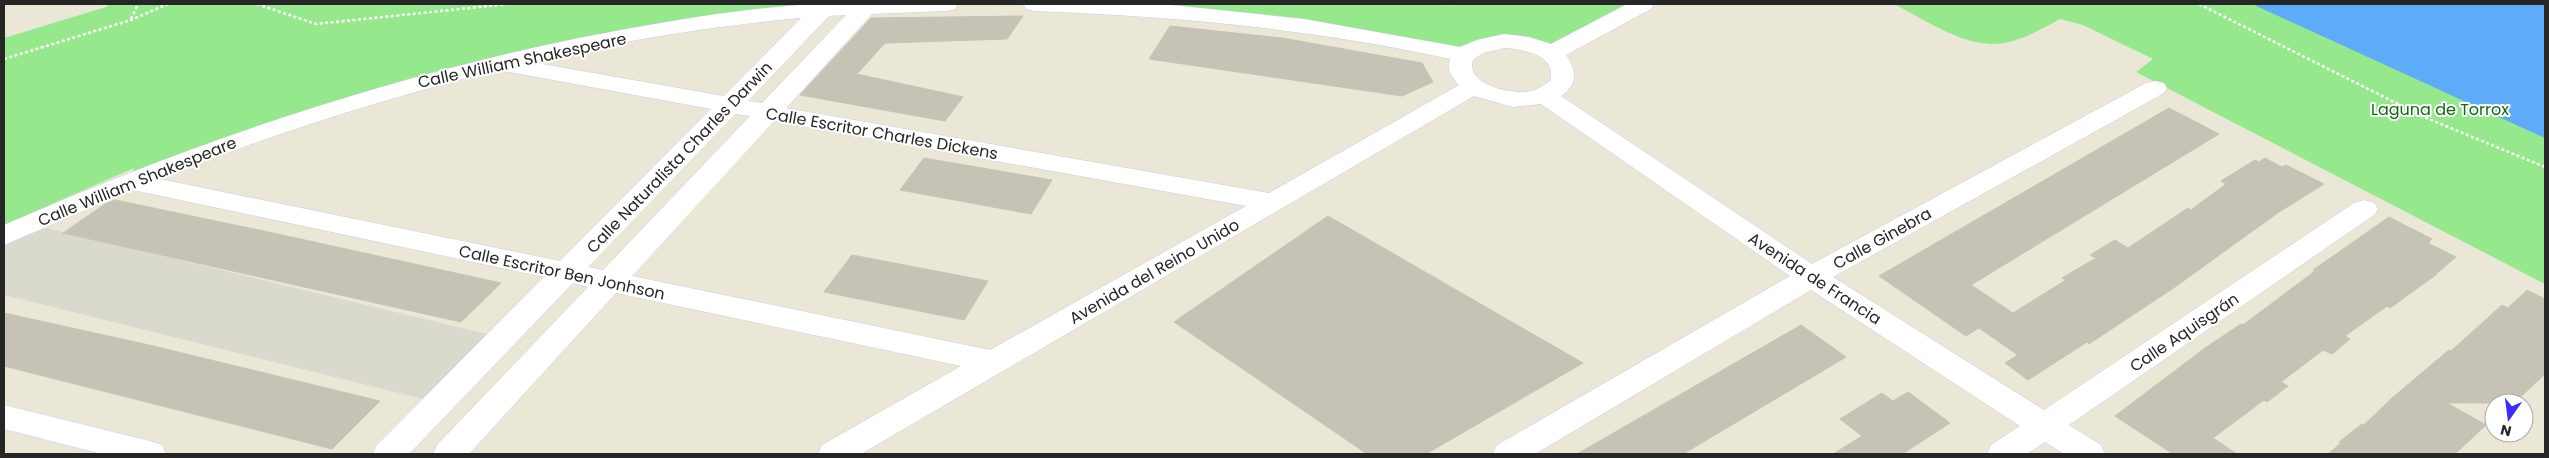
<svg xmlns="http://www.w3.org/2000/svg" width="2549" height="458" viewBox="0 0 2549 458" font-family="Poppins,sans-serif">
  <rect width="100%" height="100%" fill="#ebe7d6"/>
  <g fill="#96e88c">
    <polygon points="109,4 991,4 870,6 720,22 496,61 127,183 134,168 4,225 4,38 106,7"/>
    <polygon points="1008,4 1647,4 1552,52 1508,42 1460,54 1182,11"/>
    <path d="M1894,4H2545V284L2136,72L2153,59L2083,25L2060,19C2040,30 2016,44 1992,44C1957,43 1924,19 1894,4Z"/>
  </g>
  <polygon fill="#dad9cd" points="30,224 503,338 439,403 4,295 4,236"/>
  <polygon fill="#5dabf9" points="2252,4 2545,4 2545,138"/>
  <g fill="#c6c3b6" stroke="#c6c3b0">
    <polygon points="1023,16 1007,39 885,43 857,74 963,97 945,121 800,95 871,18"/>
    <polygon points="1170,26 1282,38 1422,63 1433,82 1402,96 1149,59"/>
    <polygon points="2169,108 2219,134 1971,285 2013,313 2066,280 2062,278 2096,258 2090,255 2115,240 2128,248 2188,208 2191,210 2226,184 2221,181 2255,160 2259,162 2265,158 2282,167 2286,165 2324,184 2279,212 2175,287 2089,344 2087,342 2028,380 2005,363 2018,355 1979,328 1966,336 1879,276"/>
    <polygon points="924,158 1052,180 1031,214 900,190"/>
    <polygon points="115,200 273,233 501,283 461,322 63,233 105,204"/>
    <polygon points="1328,216 1583,363 1426,454 1367,454 1174,322"/>
    <polygon points="2389,217 2432,239 2428,243 2456,257 2436,274 2437,274 2390,308 2387,306 2345,336 2350,339 2332,354 2323,350 2281,382 2288,386 2267,402 2264,400 2213,438 2237,454 2173,454 2115,416 2205,348 2241,324 2243,325 2315,271 2313,270"/>
    <polygon points="852,255 988,281 964,320 824,292"/>
    <polygon points="2527,290 2545,299 2545,374 2514,403 2447,403 2486,425 2455,454 2328,454 2341,443 2339,442 2362,424 2364,425 2392,398 2449,350 2451,351 2502,305 2508,308"/>
    <polygon points="4,313 149,345 380,401 332,449 4,366"/>
    <polygon points="1801,325 1846,357 1683,454 1577,454"/>
    <polygon points="1908,392 1950,423 1902,454 1833,454 1862,436 1840,419 1882,393 1893,401"/>
  </g>
  <g fill="none" stroke-linecap="round" stroke-linejoin="round">
    <defs>
      <g id="minor">
        <path d="M813,4H958L955,9L947,11L872,14L786,108L1269,193L1459,85C1452,77 1446,70 1450,59C1312,29 1174,16 1034,11L1026,9L1023,4H1162L1304,19L1460,47L1477,40L1504,34L1529,37L1551,44L1627,4H1654L1651,9L1566,55C1577,70 1578,84 1561,96L1812,264L2146,83L2155,81L2164,83L2167,88L2164,93L1833,277L2044,410L2354,203L2364,200L2374,203L2378,209L2374,215L2069,425L2101,445L2105,454H2064L2045,442L2027,454H1987L1991,445L2020,426L1811,290L1535,454H1493L1497,445L1790,276L1541,104L1513,107L1474,96L861,454H818L822,445L961,366L616,293L469,454H433L437,445L588,287L573,283L409,454H373L377,445L544,277L133,190L4,245V225C189,144 380,79 579,38C656,23 734,9 813,4ZM846,15L762,103L748,101L829,16ZM801,18L724,96L531,62C619,41 711,26 801,18ZM1504,48C1522,49 1558,55 1550,81C1544,85 1539,89 1532,91C1515,95 1465,86 1473,60L1483,53ZM498,70L711,109L560,261L160,179C270,134 383,99 498,70ZM735,114L750,116L603,270L588,267ZM774,121L1246,206L990,350L632,276Z"/>
        <polygon points="4,405 150,441 162,445 166,454 102,454 4,429"/>
      </g>
    </defs>
    <use href="#minor" stroke="#cccbe2" stroke-width="1"/>
    <g stroke="#fff" stroke-width="2.5" stroke-dasharray="3 2.5" stroke-linecap="butt">
      <polyline points="257,4 316,24 508,4"/>
      <polyline points="1446,4 1458,4"/>
      <polyline points="2199,4 2424,117 2545,167"/>
      <polyline points="131,19 138,4"/>
      <polyline points="4,59 131,20 168,4"/>
    </g>
    <use href="#minor" fill="#fff" fill-rule="evenodd"/>
  </g>
  <g text-anchor="middle" stroke-width="4" stroke-linejoin="round" paint-order="stroke">
    <g font-size="16" fill="#262626" stroke="#fff">
      <text transform="translate(522 60) rotate(-12)" y="6">Calle William Shakespeare</text>
      <text transform="translate(882 133) rotate(10)" y="6">Calle Escritor Charles Dickens</text>
      <text transform="translate(679 157) rotate(-46)" y="6">Calle Naturalista Charles Darwin</text>
      <text transform="translate(137 181) rotate(-22)" y="6">Calle William Shakespeare</text>
      <text transform="translate(1882 238) rotate(-29)" y="6">Calle Ginebra</text>
      <text transform="translate(1154 271) rotate(-30)" y="6">Avenida del Reino Unido</text>
      <text transform="translate(562 272) rotate(12)" y="6">Calle Escritor Ben Jonhson</text>
      <text transform="translate(1815 278) rotate(33)" y="6">Avenida de Francia</text>
      <text transform="translate(2184 332) rotate(-34)" y="6">Calle Aquisgrán</text>
    </g>
    <g font-size="16" fill="#126814" stroke="#fff">
      <text x="2440" y="115">Laguna de Torrox</text>
    </g>
  </g>
  <rect width="2549" height="458" fill="none" stroke="#262626" stroke-width="10"/>
  <g transform="translate(2509 418) rotate(194)"><circle r="24" fill="#ffffff" stroke="#a8a8a8"/>
  <path d="M0-4L9 19L0 12L-9 19Z" fill="#382fff"/>
  <text y="-8" font-size="14" font-weight="bold" text-anchor="middle" fill="#262626">N</text>
  </g>
</svg>
